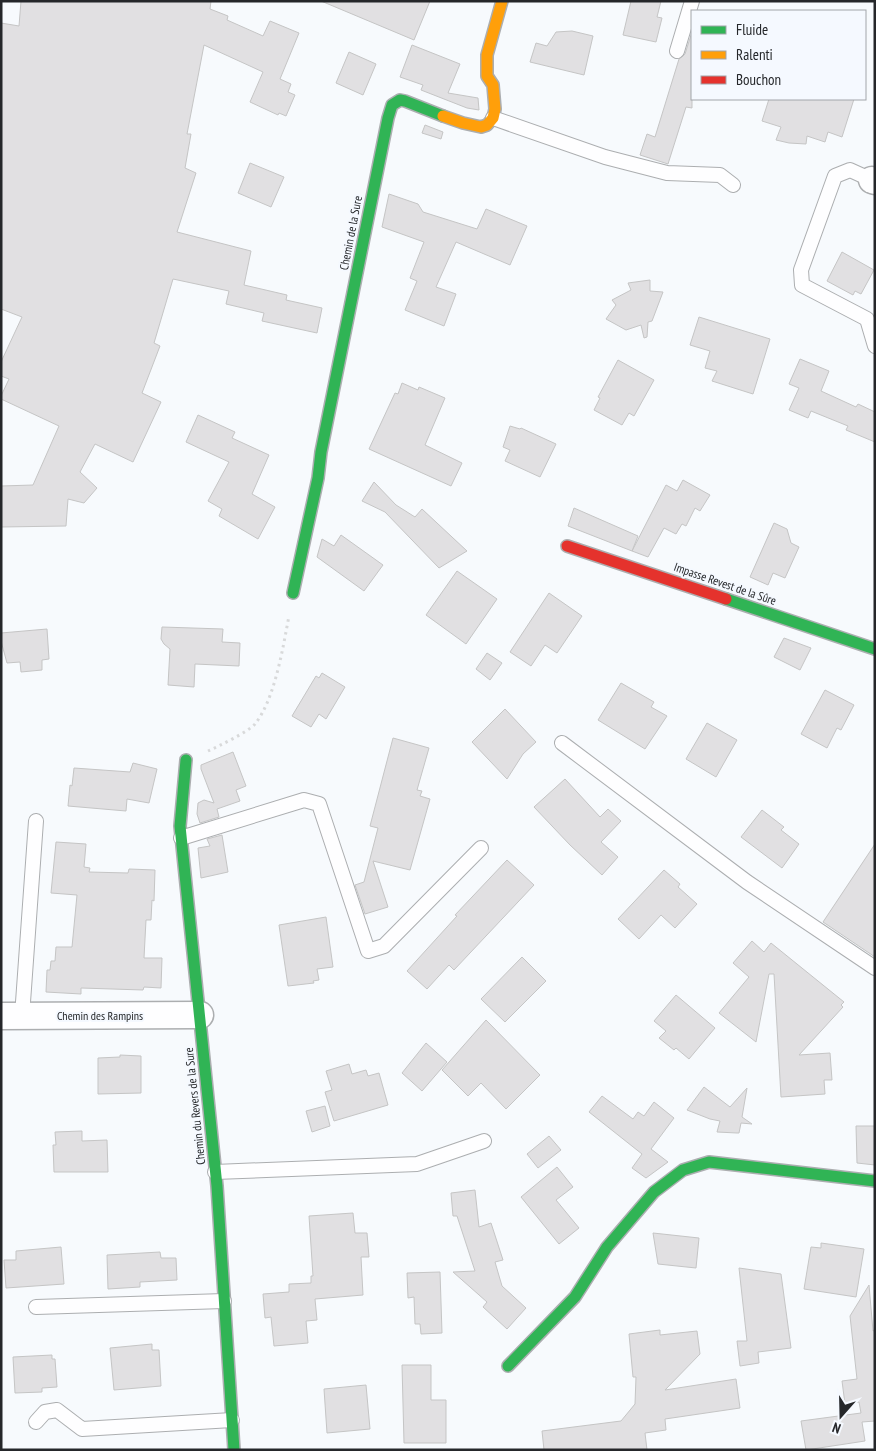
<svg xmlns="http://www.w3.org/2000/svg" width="876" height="1451" viewBox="0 0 876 1451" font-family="'PT Sans Narrow',sans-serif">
  <rect width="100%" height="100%" fill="#f7fafd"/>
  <g fill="#e1e0e2" stroke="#c5c5c5">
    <polygon points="21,1 211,1 210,9 228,16 227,20 263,36 270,21 299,33 280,79 291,84 288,92 295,95 286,116 279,113 278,115 250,102 263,72 204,45 187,134 191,134 185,168 196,173 177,232 251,251 244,285 287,295 286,300 322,308 317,333 262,321 264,313 226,304 229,291 173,279 154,343 160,346 142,393 161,402 133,462 95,444 80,472 97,488 84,503 68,499 66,526 1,527 1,486 33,485 59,426 1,399 1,396 9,379 1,376 1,362 22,317 1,309 1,23 19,26"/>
    <polygon points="321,1 430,1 414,40"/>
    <polygon points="631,1 661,1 657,17 662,18 656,42 623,35"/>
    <polygon points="572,31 593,36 584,75 530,62 536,43 547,46 556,32"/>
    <polygon points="692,32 692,108 686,107 668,164 640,155 647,134 655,137 679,59 685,54"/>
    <polygon points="412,45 460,64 448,93 478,98 479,110 467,108 421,90 423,85 400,77"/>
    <polygon points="349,52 376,64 363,95 336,83"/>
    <polygon points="769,99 854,99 842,137 828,132 825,142 807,136 806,144 789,143 776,140 781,127 762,121"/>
    <polygon points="425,125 443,132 441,139 422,133"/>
    <polygon points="250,163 284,177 271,207 238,193"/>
    <polygon points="389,194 418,204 423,212 477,229 486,209 527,226 510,265 456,242 436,287 456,294 444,326 405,310 417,281 410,278 424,242 382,227"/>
    <polygon points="842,252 874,270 861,294 855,291 853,295 827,281"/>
    <polygon points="650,280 650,291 663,292 652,321 648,322 647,337 644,338 641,325 626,330 606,319 616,305 612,300 631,290 628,283"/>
    <polygon points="699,317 770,339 753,394 712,381 717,371 705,368 710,351 690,345"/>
    <polygon points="800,359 829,371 821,391 856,407 858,404 875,412 875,442 846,430 848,426 811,411 808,418 789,410 799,388 789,384"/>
    <polygon points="618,360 654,380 634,416 629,413 622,425 594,410 600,398 598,397"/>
    <polygon points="402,383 418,390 419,387 445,398 425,445 462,463 451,486 369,449 395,393 398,394"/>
    <polygon points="198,415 235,432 232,438 269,455 252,494 275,507 258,539 219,516 222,509 208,501 229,462 186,442"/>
    <polygon points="510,426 520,429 521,428 556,444 540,477 505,461 510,450 503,447"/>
    <polygon points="683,480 710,495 700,511 695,508 686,526 682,524 676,534 664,528 648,557 632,551 666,485 677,491"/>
    <polygon points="374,482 396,505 415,517 422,509 467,551 439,568 385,512 362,501"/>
    <polygon points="574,508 638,536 632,551 568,526"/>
    <polygon points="774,523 787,529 791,543 799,547 785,578 773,573 768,585 750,577"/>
    <polygon points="341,535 383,565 364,591 317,557 322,539 334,546"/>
    <polygon points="457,571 497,599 466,644 426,615"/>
    <polygon points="549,593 582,616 557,653 545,645 531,666 510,652"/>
    <polygon points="162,627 223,629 222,642 240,643 239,666 195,664 194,687 168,685 170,649 164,644 161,639"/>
    <polygon points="47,629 49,659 42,660 42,670 21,672 20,662 7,663 1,641 1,633"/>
    <polygon points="784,638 811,648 800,670 774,657"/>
    <polygon points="487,653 502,663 490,680 476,669"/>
    <polygon points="322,673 345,687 326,719 319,714 311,727 292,716 316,676 319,678"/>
    <polygon points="621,683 654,702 651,707 667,716 645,749 598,720"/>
    <polygon points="825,690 854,705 841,730 837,728 827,748 801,734"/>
    <polygon points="505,709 536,742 523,754 507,779 472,742"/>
    <polygon points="707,723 737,740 716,777 686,759"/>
    <polygon points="393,738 429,748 417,790 422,791 420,796 430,799 410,870 373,861 388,907 365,914 355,885 364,882 378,828 370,826"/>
    <polygon points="233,752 246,786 236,790 240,801 217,809 219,817 200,823 197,814 198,803 204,800 214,803 201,769 201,765"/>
    <polygon points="133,763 157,769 149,803 127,799 126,811 68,806 70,785 72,786 74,768 130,772"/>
    <polygon points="565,779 600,817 608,809 621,821 601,842 618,857 602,875 570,845 534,807"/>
    <polygon points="762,810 784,827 781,830 799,844 782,868 741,837"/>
    <polygon points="222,835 228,872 201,878 198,848 210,846 207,839"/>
    <polygon points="56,842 86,844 84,867 90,868 89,872 128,873 129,869 155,870 154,901 152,900 151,920 146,920 144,958 162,958 161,988 144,987 143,990 81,988 81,994 46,992 47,970 50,970 51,961 55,961 56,947 72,947 77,895 51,893"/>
    <polygon points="875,844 875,957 823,922"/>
    <polygon points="507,860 534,885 454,970 449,965 427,989 407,971 457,916 455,915"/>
    <polygon points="664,870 680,884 678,887 697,904 675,928 661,915 639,939 618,919"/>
    <polygon points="326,917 333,967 317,969 319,980 313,981 314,983 288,986 279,925"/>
    <polygon points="752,941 764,952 771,943 844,1002 841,1005 843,1007 799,1055 830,1053 832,1080 824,1080 825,1094 781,1097 774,974 769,974 756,1042 719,1013 749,977 733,963"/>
    <polygon points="522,957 546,981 505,1022 481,999"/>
    <polygon points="676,995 715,1028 689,1059 676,1048 674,1050 659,1038 666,1031 654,1021"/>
    <polygon points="486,1020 540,1075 506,1109 481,1083 468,1096 442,1070"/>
    <polygon points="426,1043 447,1062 422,1091 402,1073"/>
    <polygon points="120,1055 141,1056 141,1093 98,1094 98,1058 120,1057"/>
    <polygon points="349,1064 352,1074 366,1070 368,1076 379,1073 388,1105 334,1121 325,1092 332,1090 326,1071"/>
    <polygon points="704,1087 730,1107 747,1088 742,1117 752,1124 741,1123 739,1133 737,1133 717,1132 720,1121 710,1119 687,1110"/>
    <polygon points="602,1096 633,1119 638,1112 644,1116 654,1102 674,1118 651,1149 668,1162 646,1178 632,1168 642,1154 589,1112"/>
    <polygon points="325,1106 330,1126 312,1132 306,1111"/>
    <polygon points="856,1126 875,1126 875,1165 857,1163"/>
    <polygon points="82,1131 82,1141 107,1140 108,1172 54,1172 53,1145 56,1145 55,1132"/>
    <polygon points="549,1136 561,1150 538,1168 527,1154"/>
    <polygon points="557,1167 573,1187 556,1200 579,1228 559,1244 521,1197"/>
    <polygon points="475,1190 479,1227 491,1223 503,1260 495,1262 502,1286 526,1308 507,1329 483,1307 487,1302 453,1272 475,1271 457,1216 453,1216 451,1193"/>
    <polygon points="353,1213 355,1233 367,1233 369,1257 361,1257 363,1295 315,1299 317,1320 306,1321 308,1343 274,1346 271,1317 265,1318 263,1294 289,1292 289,1284 311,1283 311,1276 313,1276 309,1216"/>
    <polygon points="653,1233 699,1238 696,1268 658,1264"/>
    <polygon points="821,1243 864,1249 856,1297 804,1289 811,1247 821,1248"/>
    <polygon points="61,1247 64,1284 6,1288 4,1260 16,1260 16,1251"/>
    <polygon points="160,1252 161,1258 176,1258 177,1280 140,1282 140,1287 108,1289 107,1255"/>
    <polygon points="739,1268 781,1274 791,1348 758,1352 759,1363 740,1366 737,1341 747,1341"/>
    <polygon points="440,1272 442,1333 421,1334 420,1324 415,1324 414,1297 408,1298 407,1273"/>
    <polygon points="869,1285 873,1331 875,1330 875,1421 862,1422 865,1441 806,1450 801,1421 861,1413 859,1402 845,1404 842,1381 857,1379 850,1316"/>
    <polygon points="660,1330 660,1335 697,1331 700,1354 665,1390 736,1379 740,1408 665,1419 666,1430 645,1433 647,1450 544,1450 542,1431 621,1421 635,1404 636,1377 633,1377 629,1334"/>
    <polygon points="152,1344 152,1350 159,1350 161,1386 114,1390 110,1348"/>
    <polygon points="52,1355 52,1359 55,1359 57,1387 42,1388 42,1392 15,1393 13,1357"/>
    <polygon points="402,1365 431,1365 431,1400 446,1400 446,1443 404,1443"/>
    <polygon points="366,1385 370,1429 327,1433 324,1389"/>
  </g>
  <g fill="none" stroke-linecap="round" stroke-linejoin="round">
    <defs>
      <g id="lane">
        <polyline points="677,51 692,1"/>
        <polyline points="493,118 605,157 667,173 720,175 733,185"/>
        <polyline points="872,180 850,170 835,176 801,270 802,285 867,319 875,346"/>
        <polyline points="562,743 747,882 875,968"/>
        <polyline points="181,838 304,800 319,804 368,951 384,946 481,848"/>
        <polyline points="22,1016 36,821"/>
        <polyline points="215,1172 417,1164 484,1141"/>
        <polyline points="36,1307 224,1301"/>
        <polyline points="36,1422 45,1412 57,1410 82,1429 232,1420"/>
      </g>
      <g id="street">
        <polyline points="872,180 875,181"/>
        <polyline points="1,1016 200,1015"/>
      </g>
      <g id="fast">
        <polyline points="293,593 318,478 321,452 388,118 392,105 400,100 405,101 443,116"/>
        <polyline points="726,599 875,649"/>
        <polyline points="186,760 180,826 217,1186 234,1450"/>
        <polyline points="508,1366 575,1297 607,1247 654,1192 683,1170 709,1162 875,1181"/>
      </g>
      <polyline id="slow" points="443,116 463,123 481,127 487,125 493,118 495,109 493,85 487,76 487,55 502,1"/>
      <polyline id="jam" points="567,546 726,599"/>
    </defs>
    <use href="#lane" stroke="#acaeb0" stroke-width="16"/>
    <use href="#street" stroke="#acaeb0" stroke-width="29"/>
    <use href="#fast" stroke="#acaeb0" stroke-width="14"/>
    <use href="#slow" stroke="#acaeb0" stroke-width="14"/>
    <use href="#jam" stroke="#acaeb0" stroke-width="14"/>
    <path stroke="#d8d9da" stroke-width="3" stroke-dasharray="2.5 4" stroke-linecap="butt" d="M208,751C219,746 248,732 255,724C275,699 283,647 289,616"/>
    <use href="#lane" stroke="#fefeff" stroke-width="14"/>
    <use href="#street" stroke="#fefeff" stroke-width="26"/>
    <use href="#fast" stroke="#30b455" stroke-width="11"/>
    <use href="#slow" stroke="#ff9f0a" stroke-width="11"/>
    <use href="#jam" stroke="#e5322d" stroke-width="11"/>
  </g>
  <g text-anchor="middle" stroke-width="4" stroke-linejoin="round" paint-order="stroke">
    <g font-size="12" fill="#25272a" stroke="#f5f9ff">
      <text transform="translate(351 233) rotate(-79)" y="4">Chemin de la Sure</text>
      <text transform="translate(725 584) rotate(19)" y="4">Impasse Revest de la Sûre</text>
      <text x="100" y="1020">Chemin des Rampins</text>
      <text transform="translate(195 1106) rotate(-96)" y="4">Chemin du Revers de la Sure</text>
    </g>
  </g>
  <rect width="876" height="1451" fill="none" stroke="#25272a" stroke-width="5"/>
  <rect x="691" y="10" width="175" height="90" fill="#f5f9ff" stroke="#a2a5aa"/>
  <rect x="701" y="26" width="25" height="8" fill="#30b455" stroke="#a2a5aa"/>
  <text x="736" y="35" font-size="15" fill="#25272a">Fluide</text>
  <rect x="701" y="51" width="25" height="8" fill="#ff9f0a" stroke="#a2a5aa"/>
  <text x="736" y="60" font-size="15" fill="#25272a">Ralenti</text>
  <rect x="701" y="76" width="25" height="8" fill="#e5322d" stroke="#a2a5aa"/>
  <text x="736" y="85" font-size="15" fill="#25272a">Bouchon</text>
  <g transform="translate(841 1416) rotate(200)" stroke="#f5f9ff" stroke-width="4" paint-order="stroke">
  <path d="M0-4L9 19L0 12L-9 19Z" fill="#25272a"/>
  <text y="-8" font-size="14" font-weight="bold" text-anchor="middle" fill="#25272a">N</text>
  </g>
</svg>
